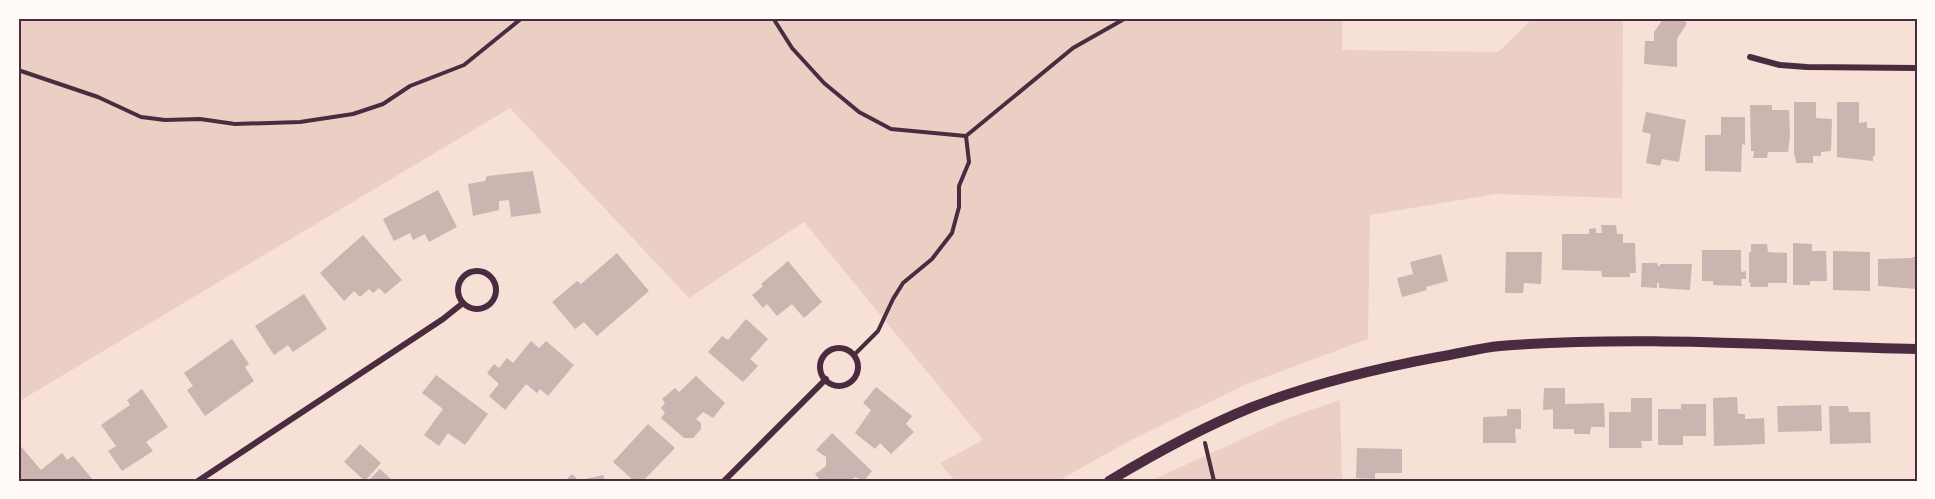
<svg xmlns="http://www.w3.org/2000/svg" width="1935" height="499" viewBox="0 0 1935 499" font-family="Jost,sans-serif">
  <rect width="100%" height="100%" fill="#f7e1d7"/>
  <g fill="#ebcfc5">
    <polygon points="18,18 1342,18 1342,50 1498,52 1533,18 1623,18 1622,198 1496,194 1370,215 1368,339 1247,384 1131,440 1058,481 955,481 940,463 983,440 804,222 689,298 510,108 18,402"/>
    <polygon points="1340,400 1342,481 1150,481 1293,416"/>
  </g>
  <g fill="#ccb4b1">
    <polygon points="1664,18 1679,18 1687,23 1677,39 1677,67 1644,64 1645,41 1654,41 1654,32"/>
    <polygon points="1794,102 1816,102 1816,118 1832,119 1831,151 1821,152 1821,156 1813,156 1813,163 1796,163 1795,156 1794,156"/>
    <polygon points="1837,102 1859,102 1859,123 1867,122 1867,128 1875,128 1875,156 1873,156 1873,161 1837,157"/>
    <polygon points="1750,105 1772,105 1772,110 1789,110 1790,136 1788,152 1768,152 1767,158 1753,158 1754,151 1751,151"/>
    <polygon points="1646,112 1686,120 1679,162 1662,159 1660,166 1646,163 1651,134 1642,132"/>
    <polygon points="1721,117 1745,117 1745,145 1742,144 1741,172 1705,171 1705,135 1721,135"/>
    <polygon points="533,171 541,213 511,217 509,200 499,201 499,210 473,216 468,184 485,181 487,176"/>
    <polygon points="438,190 457,227 429,242 425,234 413,240 410,233 394,241 383,219"/>
    <polygon points="1601,225 1616,225 1617,234 1623,234 1623,243 1635,243 1636,273 1630,273 1630,277 1602,277 1601,271 1562,270 1562,234 1589,234 1589,229 1596,228 1596,233 1602,233"/>
    <polygon points="363,235 402,280 385,294 379,288 373,293 369,289 360,297 354,291 344,301 320,273"/>
    <polygon points="1793,243 1812,244 1812,251 1826,251 1827,281 1810,281 1810,285 1793,285"/>
    <polygon points="1751,244 1767,244 1768,252 1787,253 1787,283 1768,283 1768,287 1750,287 1751,283 1749,283 1749,252 1751,252"/>
    <polygon points="1702,250 1741,250 1741,272 1746,271 1746,279 1741,279 1742,286 1713,285 1713,281 1702,281"/>
    <polygon points="1833,251 1870,252 1870,291 1833,290"/>
    <polygon points="1506,252 1542,252 1541,284 1524,283 1523,293 1505,293"/>
    <polygon points="617,253 649,291 597,336 584,322 575,329 552,302 577,281 581,284"/>
    <polygon points="1441,254 1448,281 1426,287 1427,290 1402,297 1397,278 1413,274 1410,262"/>
    <polygon points="1912,257 1917,257 1917,289 1878,286 1878,259 1912,258"/>
    <polygon points="788,261 822,302 804,318 792,304 777,316 767,304 763,308 752,295 763,286 761,284"/>
    <polygon points="1642,263 1657,263 1658,266 1660,266 1660,264 1692,264 1690,290 1659,288 1659,283 1657,283 1657,288 1641,287"/>
    <polygon points="304,294 327,329 293,352 288,345 274,355 255,326"/>
    <polygon points="746,319 768,339 750,359 758,366 743,382 708,352 722,336 728,340"/>
    <polygon points="232,339 249,364 245,367 254,381 205,416 187,390 193,386 184,373"/>
    <polygon points="531,341 539,348 546,341 574,365 548,396 540,389 537,393 526,384 505,410 489,396 499,384 487,373 494,364 499,368 507,358 513,363"/>
    <polygon points="436,375 488,414 465,445 448,433 439,446 424,435 443,409 422,393"/>
    <polygon points="696,376 725,403 713,418 703,412 696,419 701,423 701,429 693,438 684,438 661,418 665,413 661,408 665,403 662,399 675,388 679,392"/>
    <polygon points="876,387 912,416 906,424 914,432 891,454 880,443 875,449 855,433 871,410 863,403"/>
    <polygon points="1544,388 1565,388 1565,404 1604,403 1605,427 1591,427 1590,434 1574,434 1574,429 1553,429 1553,409 1543,410"/>
    <polygon points="142,389 168,427 146,442 153,451 122,471 108,451 116,446 101,425 130,405 127,400"/>
    <polygon points="1737,397 1738,414 1745,414 1745,419 1764,418 1765,444 1714,446 1713,398"/>
    <polygon points="1631,398 1652,398 1652,441 1641,441 1642,448 1609,448 1609,412 1631,412"/>
    <polygon points="1681,404 1706,404 1706,436 1683,436 1683,445 1658,445 1658,409 1681,409"/>
    <polygon points="1821,405 1822,431 1778,432 1777,406"/>
    <polygon points="1829,406 1848,406 1849,412 1870,412 1871,443 1830,444"/>
    <polygon points="1507,409 1521,409 1521,429 1515,429 1516,443 1483,443 1483,417 1507,416"/>
    <polygon points="648,424 675,448 643,481 634,481 613,462"/>
    <polygon points="832,433 872,471 864,481 855,477 851,481 821,481 815,474 826,466 826,457 816,450"/>
    <polygon points="18,443 41,470 62,453 67,460 73,456 94,481 18,481"/>
    <polygon points="360,444 381,463 365,481 344,462"/>
    <polygon points="1357,448 1402,449 1402,473 1375,473 1375,479 1356,478"/>
    <polygon points="380,469 393,481 368,481"/>
    <polygon points="572,474 579,481 565,481"/>
    <polygon points="603,475 605,481 581,481 581,480"/>
  </g>
  <g fill="none" stroke-linecap="round" stroke-linejoin="round">
    <g stroke="#4a2c40" stroke-width="4">
      <polyline points="773,18 792,48 824,83 859,112 891,129 966,136"/>
      <polyline points="18,70 98,97 141,117 165,120 200,119 235,124 300,122 353,114 383,104 410,86 464,65 522,18"/>
      <polyline points="854,355 878,331 893,299 903,283 932,259 952,233 959,207 959,186 969,162 966,136 1073,48 1126,18"/>
      <polyline points="1205,443 1214,481"/>
    </g>
    <g stroke="#4a2c40" stroke-width="6">
      <polyline points="1750,57 1780,65 1807,67 1917,68"/>
      <circle cx="477" cy="290" r="19"/>
      <circle cx="839" cy="367" r="19"/>
      <polyline points="198,481 443,319 463,303"/>
      <polyline points="724,481 826,379"/>
    </g>
    <path stroke="#4a2c40" stroke-width="10" d="M1109,481C1154,454 1201,428 1250,408C1310,384 1374,369 1438,357C1458,354 1479,348 1500,346C1639,335 1778,346 1917,349"/>
  </g>
  <rect width="1935" height="499" fill="none" stroke="#fffaf5" stroke-width="39"/>
  <rect x="20" y="20" width="1896" height="460" fill="none" stroke="#4a2c40" stroke-width="2"/>
</svg>
